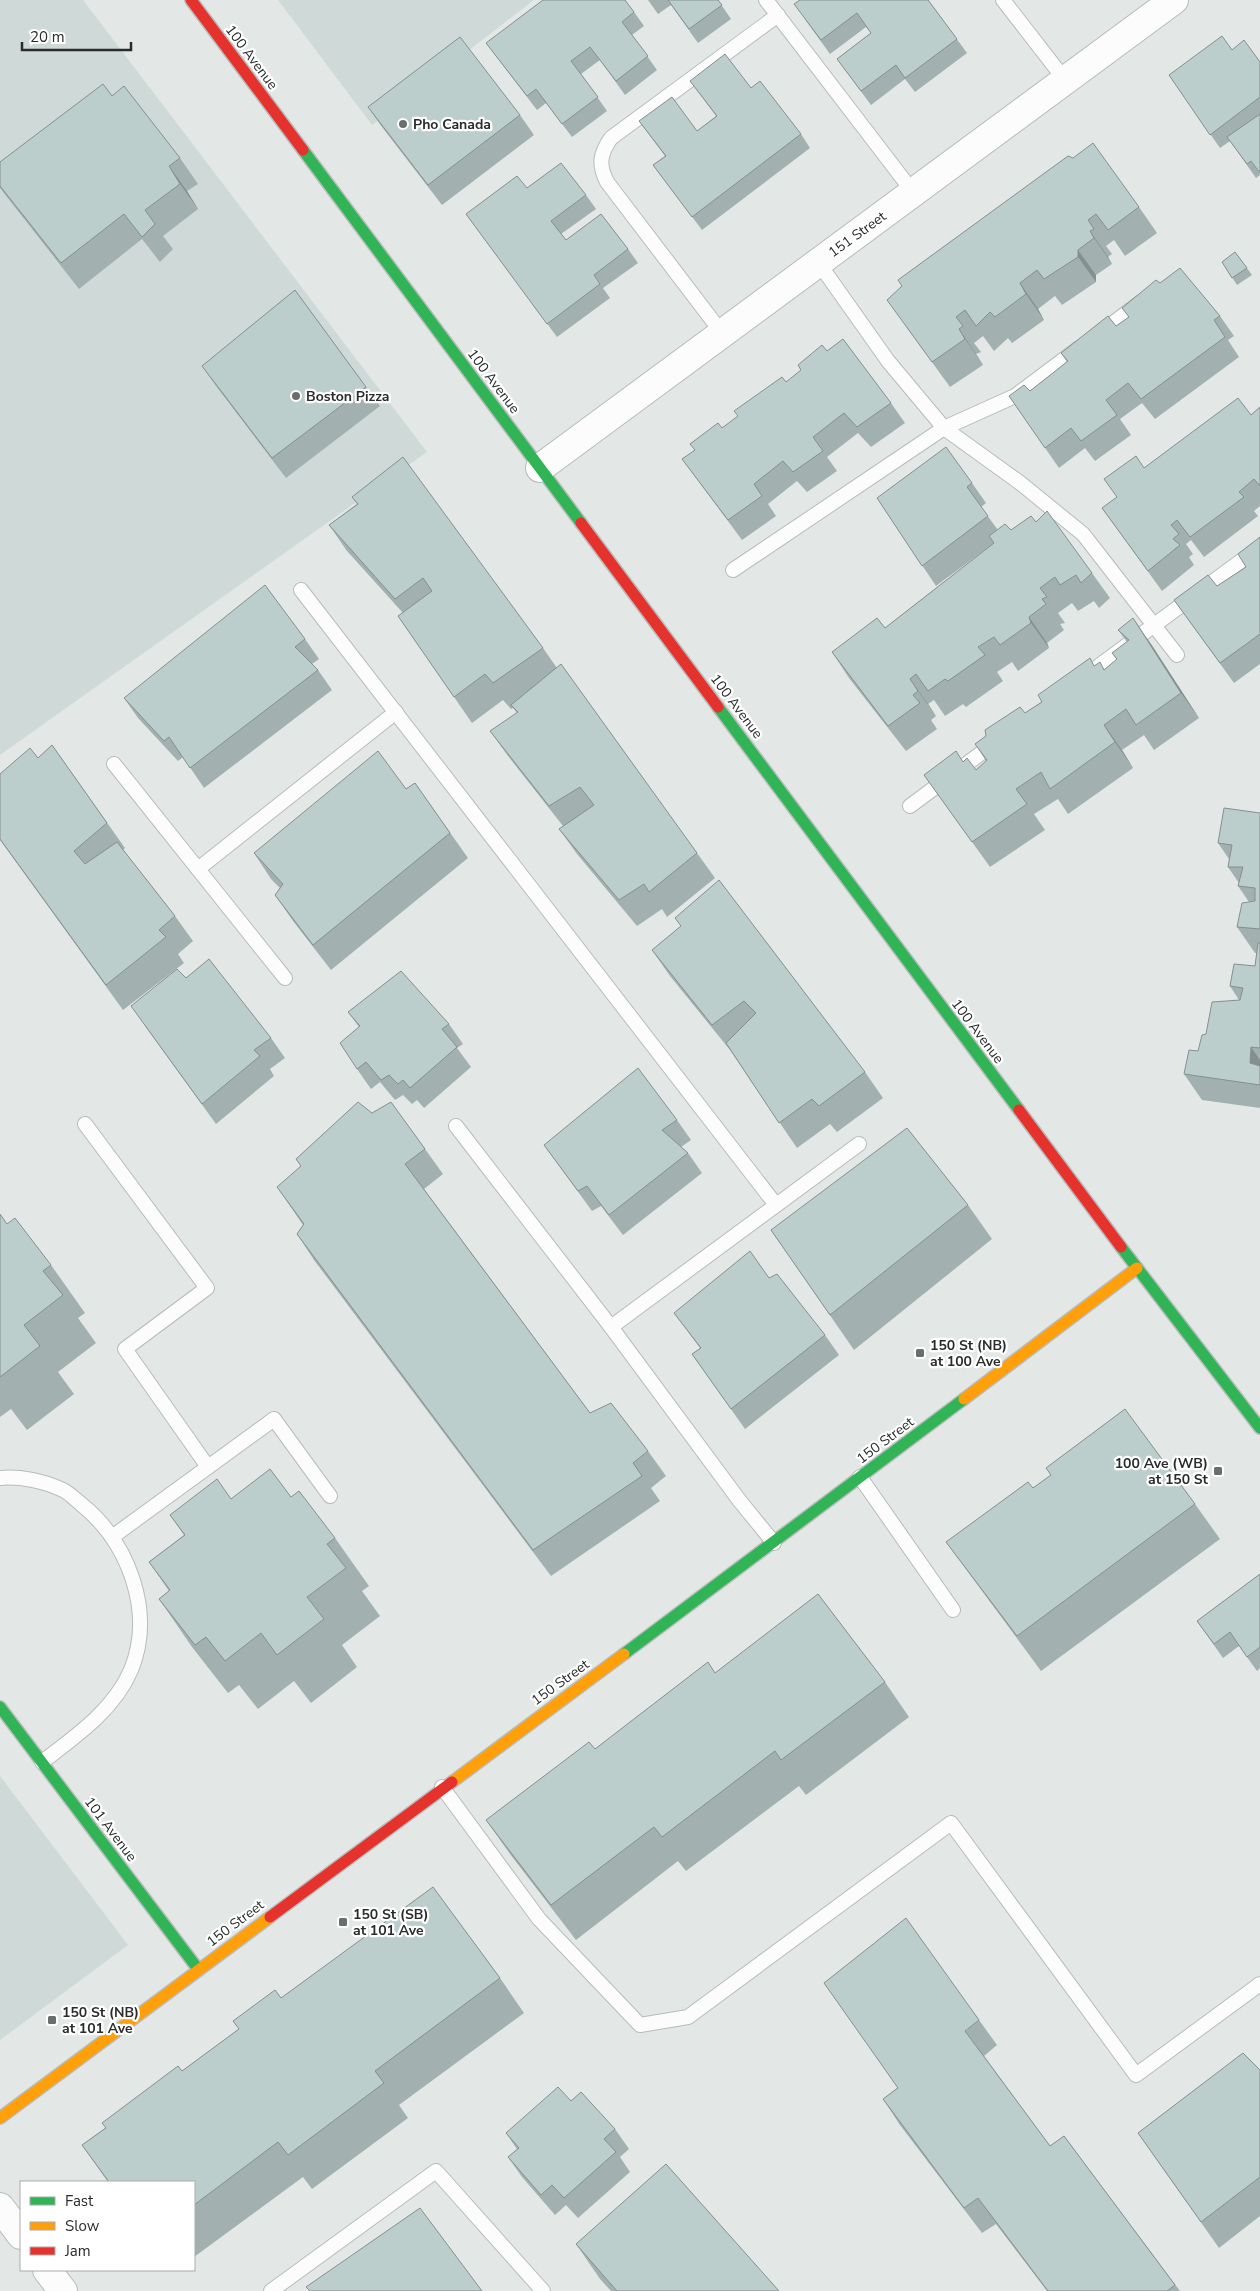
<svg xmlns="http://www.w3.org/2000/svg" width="1260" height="2291" viewBox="0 0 1260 2291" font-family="'Nunito Sans',sans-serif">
  <rect width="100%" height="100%" fill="#e3e8e7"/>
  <g fill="#ced9d8">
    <polygon points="0,0 83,0 427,452 0,755"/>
    <polygon points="278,0 534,0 372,125"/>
    <polygon points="0,1776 128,1945 0,2040"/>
  </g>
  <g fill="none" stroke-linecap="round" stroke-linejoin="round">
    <defs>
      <g id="lane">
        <polyline points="766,0 913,192"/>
        <polyline points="1003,0 1065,80"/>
        <polyline points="818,262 888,361 944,428 1019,482 1083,534 1177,655"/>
        <path d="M722,333L607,182C598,164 600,154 611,138L778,15"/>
        <polyline points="1100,333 1141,302"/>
        <polyline points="733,570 944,428 1015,396 1079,348"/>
        <polyline points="301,590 776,1205"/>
        <polyline points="1088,674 1260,547"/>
        <polyline points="114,764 285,978"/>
        <polyline points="910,806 996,742"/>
        <polyline points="198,869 396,712"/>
        <polyline points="85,1124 207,1288 125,1349 208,1467"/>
        <polyline points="456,1126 611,1327 739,1500 774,1543"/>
        <polyline points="611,1327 859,1144"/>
        <polyline points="860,1477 953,1610"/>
        <path d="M0,1478C20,1476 44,1481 63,1490C69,1493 75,1499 81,1504C128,1542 155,1611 131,1670C114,1710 75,1737 42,1762"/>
        <polyline points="112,1537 274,1419 330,1496"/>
        <polyline points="442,1787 539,1919 640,2025 688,2017 951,1823 1136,2075 1260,1984"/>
        <polyline points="271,2291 436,2171 543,2291"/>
      </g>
      <g id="street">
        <polyline points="540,468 1174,0"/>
        <polyline points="0,2207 21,2235"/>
        <polyline points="47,2270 63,2291"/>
      </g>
      <g id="fast">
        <polyline points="303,150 581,523"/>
        <polyline points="718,707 1019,1110"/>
        <polyline points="1121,1247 1260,1428"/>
        <polyline points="624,1654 964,1399"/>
        <polyline points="0,1707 198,1969"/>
      </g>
      <g id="slow">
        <polyline points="964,1399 1137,1268"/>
        <polyline points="452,1782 624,1654"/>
        <polyline points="0,2118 270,1917"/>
      </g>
      <g id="jam">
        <polyline points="191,0 303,150"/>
        <polyline points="581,523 718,707"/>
        <polyline points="1019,1110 1121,1247"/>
        <polyline points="270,1917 452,1782"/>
      </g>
    </defs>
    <use href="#lane" stroke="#b8bbbb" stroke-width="16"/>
    <use href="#street" stroke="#b8bbbb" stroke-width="30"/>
    <use href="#fast" stroke="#b8bbbb" stroke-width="14"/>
    <use href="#slow" stroke="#b8bbbb" stroke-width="14"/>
    <use href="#jam" stroke="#b8bbbb" stroke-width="14"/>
    <use href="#lane" stroke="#fbfcfb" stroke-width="14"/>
    <use href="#street" stroke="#fbfcfb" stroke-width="28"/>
    <use href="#fast" stroke="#30b455" stroke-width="11"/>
    <use href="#slow" stroke="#ff9f0a" stroke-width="11"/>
    <use href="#jam" stroke="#e5322d" stroke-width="11"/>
  </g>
  <g fill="#a2b1af">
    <polygon points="648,0 718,0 731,19 698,43 671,5 658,14"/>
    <polygon points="928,0 967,53 915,92 905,79 871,105 837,59 871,33 866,27 830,54 804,18"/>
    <polygon points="634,12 644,26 632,35 657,70 625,95 600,60 581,74 607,111 572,137 546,103 537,110 486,43"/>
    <polygon points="1232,50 1260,62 1260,175 1256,178 1230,141 1220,148 1169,75"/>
    <polygon points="690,81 751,88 801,134 810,148 702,230 653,165 665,156 639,121 697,131 716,116"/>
    <polygon points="112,96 180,158 198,184 187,191 198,209 163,236 173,249 160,262 142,239 79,289 0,188 0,162"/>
    <polygon points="368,107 520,115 534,135 442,205 382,127"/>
    <polygon points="1068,156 1139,207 1157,233 1125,256 1114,240 1106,246 1112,254 1108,257 1112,264 1096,275 1096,282 1062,305 1055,296 1038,309 1044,320 1012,343 1008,338 994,351 983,336 974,343 981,352 976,354 983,365 950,387 905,325"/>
    <polygon points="527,188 586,195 596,209 561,234 566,240 628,249 638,263 603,288 610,298 557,337 466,214"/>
    <polygon points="1235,252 1252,275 1237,285 1222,262"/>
    <polygon points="1160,283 1220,316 1234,336 1228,340 1239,357 1155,419 1142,403 1120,419 1131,435 1095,461 1085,448 1059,468 1009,396 1030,391 1067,362 1061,353 1116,326 1129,317"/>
    <polygon points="827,351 891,403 905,423 871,447 858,433 827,457 837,471 807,492 797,481 768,504 776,516 742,540 682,459 695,450 722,428 786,382"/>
    <polygon points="202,366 366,387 380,406 286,478 216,386"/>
    <polygon points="1260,407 1260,506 1254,511 1258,516 1204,557 1191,540 1186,544 1193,554 1189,557 1194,565 1162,591 1102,508 1117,497 1144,468 1251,415"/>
    <polygon points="972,483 986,503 981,507 998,530 1011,530 1036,522 1092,573 1110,598 1099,608 1094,601 1078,611 1072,603 1058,613 1065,623 1060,624 1064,630 1047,643 1049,648 1018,671 1012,662 997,672 1003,681 966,707 963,704 945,716 934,700 928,704 936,716 931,720 937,729 906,751 849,678 832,652 885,628 994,543 936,586 877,498"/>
    <polygon points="352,497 543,648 557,668 697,853 715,878 667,917 662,909 637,926 577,854 559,829 563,826 508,756 490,731 517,713 513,708 511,709 503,700 472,723 398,616 403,613 347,551 329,525 357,504"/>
    <polygon points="1260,537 1260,664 1234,683 1174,600 1217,586 1246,567"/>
    <polygon points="1118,630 1151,644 1199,718 1154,750 1144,735 1122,750 1133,768 1068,814 1058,799 1034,814 1045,830 990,867 924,775 963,761 976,770 986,761 975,744 986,736 1025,713 1095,665 1105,669 1117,660 1112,653 1127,642"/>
    <polygon points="305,639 319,659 312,664 318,670 332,690 204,788 183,757 178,761 138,718 124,698"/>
    <polygon points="52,745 125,848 123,850 175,916 193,941 178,954 184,963 123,1010 0,840 0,774 38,758"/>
    <polygon points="415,783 468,858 331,970 293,921 275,895 280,888 271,879 254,853 406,789"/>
    <polygon points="1260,813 1260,1108 1202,1100 1184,1074 1198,1051 1206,1034 1239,1000 1230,986 1255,966 1257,953 1255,953 1237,927 1249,902 1238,886 1239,883 1228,867 1229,859 1218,843"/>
    <polygon points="681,926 865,1072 883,1098 837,1132 830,1124 797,1148 730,1050 670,976 652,950"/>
    <polygon points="186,978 271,1038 285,1058 270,1069 274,1076 216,1124 145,1026"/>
    <polygon points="348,1012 449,1024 463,1044 457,1048 471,1067 424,1108 417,1100 412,1104 403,1095 395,1100 380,1082 371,1089 357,1069 359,1027"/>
    <polygon points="372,1113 425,1149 443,1174 424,1189 590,1413 648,1451 666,1476 651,1488 660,1501 551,1576 314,1260 297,1234 303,1225 277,1187"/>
    <polygon points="677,1120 691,1140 681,1147 688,1153 702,1173 623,1235 601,1206 592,1211 544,1145"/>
    <polygon points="968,1205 992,1239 854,1350 771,1230"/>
    <polygon points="0,1214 7,1224 51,1265 85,1313 78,1318 96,1343 58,1372 74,1394 27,1430 11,1409 0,1417"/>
    <polygon points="769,1278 825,1335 839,1355 745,1429 692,1354 700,1348 674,1313"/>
    <polygon points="1033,1488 1195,1504 1220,1539 1041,1671 971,1576 946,1542"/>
    <polygon points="291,1497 335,1538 369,1586 362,1591 380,1616 342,1645 357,1667 311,1703 294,1681 258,1709 239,1685 228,1693 192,1647 159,1599 169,1591 149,1562 184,1535 170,1515 231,1499"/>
    <polygon points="1260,1574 1260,1668 1257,1671 1239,1646 1223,1658 1197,1621"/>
    <polygon points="715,1673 885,1682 909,1717 806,1795 799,1786 686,1871 678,1861 576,1940 510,1854 486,1820 595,1749"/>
    <polygon points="500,1978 524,2013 399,2105 408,2118 312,2189 303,2177 194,2257 194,2182 108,2182 82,2145 281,1998"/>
    <polygon points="979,2020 997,2045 984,2056 1050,2146 1064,2136 1180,2291 1047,2291 996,2224 982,2233 900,2125 883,2099 897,2088"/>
    <polygon points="1260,2070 1260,2216 1219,2248 1138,2133"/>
    <polygon points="571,2101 615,2129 629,2149 620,2157 630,2172 578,2218 566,2205 555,2215 522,2177 508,2157 517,2149 506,2133"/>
    <polygon points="576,2244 779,2291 611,2291 600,2279"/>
  </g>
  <g fill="#84908f">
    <polygon points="169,166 187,191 198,209 180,184"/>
    <polygon points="1090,231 1108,257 1112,264 1094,238"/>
    <polygon points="1078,250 1096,275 1096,282 1078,257"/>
    <polygon points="1020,283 1038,309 1044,320 1026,294"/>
    <polygon points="959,329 976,354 983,365 965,339"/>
    <polygon points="1029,617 1047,643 1049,648 1031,623"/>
    <polygon points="1133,618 1151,644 1199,718 1181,693"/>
    <polygon points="910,679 928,704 936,716 918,691"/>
    <polygon points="1104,725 1122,750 1133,768 1115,742"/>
    <polygon points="1251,1047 1260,1060 1260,1078 1250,1063"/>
  </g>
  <g fill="#bccecc" stroke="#84908f">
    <polygon points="543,0 625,0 634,12 622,22 648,56 616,81 590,47 571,61 598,97 562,124 536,89 527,96 486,43"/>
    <polygon points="668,0 718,0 722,5 689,29"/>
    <polygon points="800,0 928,0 957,39 905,78 896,65 861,91 837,59 871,33 857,13 821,40 794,4"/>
    <polygon points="1222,36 1232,50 1244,40 1260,62 1260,97 1210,135 1169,75"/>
    <polygon points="460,37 520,115 428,185 368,107"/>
    <polygon points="725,54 751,88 760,81 801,134 692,217 653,165 666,156 639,121 672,97 697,131 717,116 690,81"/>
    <polygon points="103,84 112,96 124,86 180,158 169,166 180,184 145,210 155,224 142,237 124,214 61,263 0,186 0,162"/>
    <polygon points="1260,114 1260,173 1251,161 1247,164 1227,137"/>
    <polygon points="1093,143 1139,207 1108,230 1096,214 1088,220 1094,229 1090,231 1094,238 1078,250 1078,257 1044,279 1037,270 1020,283 1026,294 995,317 990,312 976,326 965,310 956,317 963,326 959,329 965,339 932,362 887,300 902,286 898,280 1068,156 1073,158"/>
    <polygon points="561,163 586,195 551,221 566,240 601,214 628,249 594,275 600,284 547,324 466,214 517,176 527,188"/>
    <polygon points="1235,252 1247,268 1232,278 1222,262"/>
    <polygon points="1180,268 1220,316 1214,320 1225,337 1141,399 1128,383 1106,400 1117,415 1081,441 1071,428 1045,448 1009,396 1024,385 1030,391 1068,361 1061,353 1108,316 1116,326 1129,317 1122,308 1156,280 1160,283"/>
    <polygon points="295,290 366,387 272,458 202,366"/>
    <polygon points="843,339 891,403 857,427 844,413 813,437 823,451 793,472 783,461 754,484 762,496 728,520 682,459 695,450 690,444 718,423 722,428 738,416 734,411 782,377 786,382 801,370 798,365 822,345 827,351"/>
    <polygon points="1238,398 1251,415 1260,407 1260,486 1254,479 1239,492 1244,497 1190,537 1177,520 1171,525 1179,534 1173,539 1180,545 1148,571 1102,508 1117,497 1104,479 1136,456 1144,468"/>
    <polygon points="946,447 972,483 967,487 988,516 922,566 877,498"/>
    <polygon points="403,457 543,648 493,683 485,674 454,697 398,616 432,591 423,578 395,599 329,525 358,504 352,497"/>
    <polygon points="1047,511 1092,573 1081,583 1076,575 1060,585 1055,577 1040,588 1047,597 1042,599 1046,604 1029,617 1031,623 1000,645 994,637 978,647 985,655 948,681 945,679 928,691 916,674 910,679 918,691 913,695 920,703 888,726 832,652 877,618 885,628 994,543 989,536 1005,524 1011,530 1031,516 1036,522"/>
    <polygon points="1260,537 1260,634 1220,663 1174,600 1208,575 1217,586 1246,567 1238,554"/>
    <polygon points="265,585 305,639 295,647 318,670 190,768 169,737 164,741 124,698"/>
    <polygon points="1133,618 1181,693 1136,725 1126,709 1104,725 1115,742 1050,789 1041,772 1016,789 1027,804 972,842 924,775 956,751 963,762 967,758 976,770 987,760 975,744 986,736 985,730 1020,707 1025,713 1042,702 1038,695 1090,658 1094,666 1100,662 1104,670 1117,659 1112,653 1129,640 1118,630"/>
    <polygon points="561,664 697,853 649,892 644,884 619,900 559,829 594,805 580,787 549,806 490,731 518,712 511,705"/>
    <polygon points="52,745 107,823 74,851 85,864 117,842 175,916 159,930 166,937 106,985 0,839 0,774 30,748 38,758"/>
    <polygon points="378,751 406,789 415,783 450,833 313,945 275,895 283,884 254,853"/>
    <polygon points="1224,808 1260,813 1260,929 1237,927 1242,903 1255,901 1255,888 1238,886 1243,867 1228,867 1232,845 1218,843"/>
    <polygon points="719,880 865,1072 819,1106 812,1099 779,1123 726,1043 756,1013 744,1001 712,1025 652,950 681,926 675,918"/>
    <polygon points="1258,943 1260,943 1260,1048 1251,1047 1250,1063 1260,1066 1260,1085 1184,1074 1189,1050 1198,1051 1202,1035 1206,1034 1212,1002 1240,1000 1243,988 1230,986 1234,964 1255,966"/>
    <polygon points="209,959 271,1038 254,1050 260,1056 202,1104 131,1006 177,969 186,978"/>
    <polygon points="401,971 449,1024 442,1029 457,1047 410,1088 403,1080 398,1084 389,1075 381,1080 366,1062 357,1069 340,1043 360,1026 348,1012"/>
    <polygon points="638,1068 677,1120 662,1130 688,1153 609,1215 587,1186 578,1191 544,1145"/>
    <polygon points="358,1102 372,1113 391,1102 425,1149 405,1164 590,1413 611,1403 648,1451 633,1463 642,1476 533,1550 297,1234 304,1224 277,1187 301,1166 296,1159"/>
    <polygon points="907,1128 968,1205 830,1315 771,1230"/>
    <polygon points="0,1214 7,1224 15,1218 51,1265 43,1271 63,1295 24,1325 40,1346 0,1377"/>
    <polygon points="750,1251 769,1278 777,1274 825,1335 731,1409 692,1354 701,1348 674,1313"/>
    <polygon points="1125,1409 1195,1504 1017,1636 946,1542 1028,1482 1033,1488 1051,1475 1046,1468"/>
    <polygon points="270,1469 291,1497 299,1491 335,1538 327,1544 346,1568 307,1597 324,1619 277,1655 261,1633 225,1661 206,1637 195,1645 159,1599 170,1590 149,1562 185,1535 170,1515 217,1479 231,1499"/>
    <polygon points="1260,1574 1260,1647 1247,1657 1230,1632 1214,1644 1197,1621"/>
    <polygon points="818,1594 885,1682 781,1760 775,1751 662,1837 654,1827 551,1905 486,1820 589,1742 595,1749 708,1662 715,1673"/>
    <polygon points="433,1887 500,1978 375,2071 384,2083 288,2155 278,2142 194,2205 194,2182 109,2182 82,2145 106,2128 102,2123 178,2066 182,2071 239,2029 233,2021 275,1990 281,1998"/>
    <polygon points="906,1918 979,2020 965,2031 1050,2146 1064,2136 1175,2285 1167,2291 1048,2291 978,2198 964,2208 883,2099 898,2088 824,1983"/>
    <polygon points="1243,2053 1260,2070 1260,2177 1201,2222 1138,2133"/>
    <polygon points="558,2087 571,2101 581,2092 615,2129 604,2139 616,2152 564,2198 552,2185 541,2195 508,2157 519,2148 506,2133"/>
    <polygon points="666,2164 779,2291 617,2291 576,2244"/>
    <polygon points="420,2208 482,2291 310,2291 306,2287"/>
  </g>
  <g fill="#6a6e6d" stroke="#fff" stroke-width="2">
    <circle cx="403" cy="124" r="5"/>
    <circle cx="296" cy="396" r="5"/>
    <rect x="915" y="1348" width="10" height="10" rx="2.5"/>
    <rect x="1213" y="1466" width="10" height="10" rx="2.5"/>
    <rect x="338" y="1917" width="10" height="10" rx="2.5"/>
    <rect x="47" y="2015" width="10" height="10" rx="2.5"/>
  </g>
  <g text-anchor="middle" stroke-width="4.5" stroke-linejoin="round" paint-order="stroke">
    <g font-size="14" fill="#292c2b" stroke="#fff">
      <text transform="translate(252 57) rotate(53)" y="5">100 Avenue</text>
      <text transform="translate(857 234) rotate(-36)" y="5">151 Street</text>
      <text transform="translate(494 381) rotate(53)" y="5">100 Avenue</text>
      <text transform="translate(737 706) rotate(53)" y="5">100 Avenue</text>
      <text transform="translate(978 1031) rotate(53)" y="5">100 Avenue</text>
      <text transform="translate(885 1440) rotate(-37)" y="5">150 Street</text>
      <text transform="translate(560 1682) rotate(-36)" y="5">150 Street</text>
      <text transform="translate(111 1829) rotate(53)" y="5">101 Avenue</text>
      <text transform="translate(235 1923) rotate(-37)" y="5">150 Street</text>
    </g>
    <g font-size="14" font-weight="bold" fill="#292c2b" stroke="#fff" text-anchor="start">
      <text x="413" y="129">Pho Canada</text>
      <text x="306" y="401">Boston Pizza</text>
      <text x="930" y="1350">150 St (NB)<tspan x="930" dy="16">at 100 Ave</tspan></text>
      <text x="1208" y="1468" text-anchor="end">100 Ave (WB)<tspan x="1208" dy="16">at 150 St</tspan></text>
      <text x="353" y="1919">150 St (SB)<tspan x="353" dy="16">at 101 Ave</tspan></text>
      <text x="62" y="2017">150 St (NB)<tspan x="62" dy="16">at 101 Ave</tspan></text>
    </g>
  </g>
  <rect x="20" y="2181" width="175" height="90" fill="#ffffff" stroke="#a9abaa"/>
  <rect x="30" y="2197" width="25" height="8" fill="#30b455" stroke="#a9abaa"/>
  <text x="65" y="2206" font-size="15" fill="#292c2b">Fast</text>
  <rect x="30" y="2222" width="25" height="8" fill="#ff9f0a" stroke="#a9abaa"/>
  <text x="65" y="2231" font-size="15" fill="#292c2b">Slow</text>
  <rect x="30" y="2247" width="25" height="8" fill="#e5322d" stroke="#a9abaa"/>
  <text x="65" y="2256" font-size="15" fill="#292c2b">Jam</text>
  <path d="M22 42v8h109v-8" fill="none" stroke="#292c2b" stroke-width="2.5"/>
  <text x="30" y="42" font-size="15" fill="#292c2b" stroke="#ffffff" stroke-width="4" paint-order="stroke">20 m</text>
</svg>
